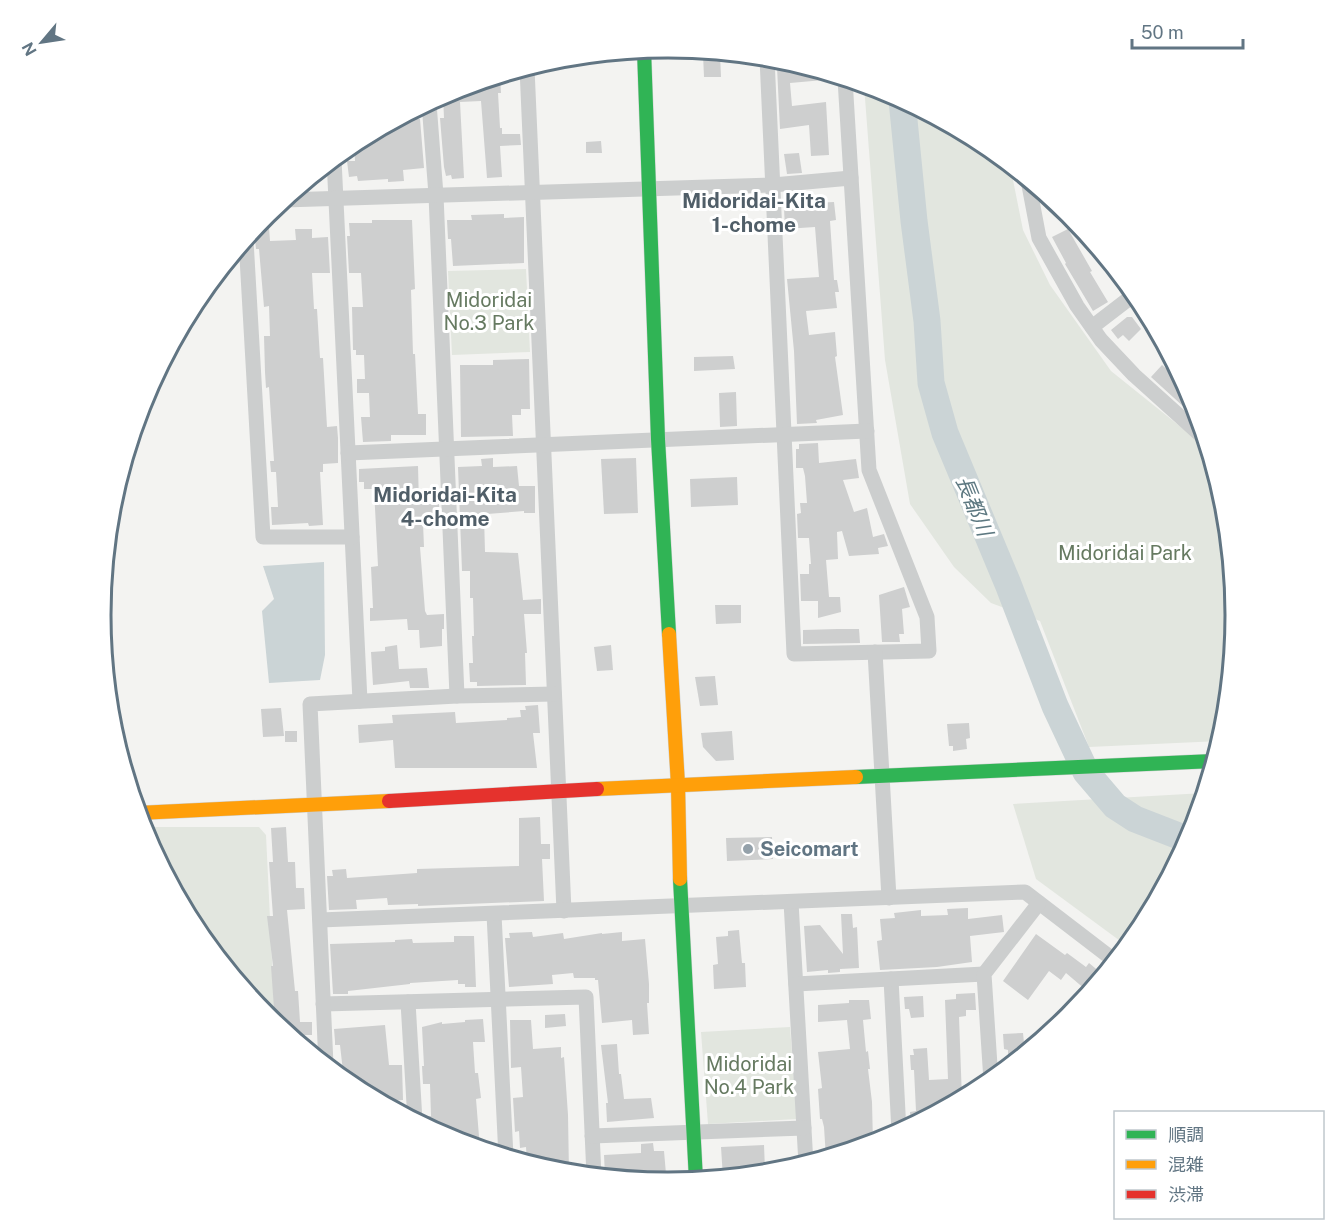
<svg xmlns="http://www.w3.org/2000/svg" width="1336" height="1231" viewBox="0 0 1336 1231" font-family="'Public Sans','Noto Sans JP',sans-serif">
  <rect width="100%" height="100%" fill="#f3f3f1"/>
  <g fill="#e2e6df">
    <polygon points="864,85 885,91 984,144 1010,165 1023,230 1050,285 1111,371 1207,448 1225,505 1235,616 1225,727 1220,741 1089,747 1040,621 991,603 954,567 910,504 885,360"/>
    <polygon points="526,269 530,352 452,355 448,271"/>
    <polygon points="1204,793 1192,833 1140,931 1127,946 1036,879 1013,804"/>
    <polygon points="142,827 259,827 266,835 275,1023 266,1017 196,930"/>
    <polygon points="790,1027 797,1119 708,1124 701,1032"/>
  </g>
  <polygon fill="#cbd4d6" points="324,562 325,655 320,680 269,683 262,611 274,599 263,566"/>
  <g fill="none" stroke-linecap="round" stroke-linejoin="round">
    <polyline stroke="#cbd4d6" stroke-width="27" points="902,100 914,221 927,321 931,383 945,433 1008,584 1055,706 1086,772 1115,806 1135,819 1189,840"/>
  </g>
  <g fill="#cecfcf">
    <polygon points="703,54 720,54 721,77 704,77"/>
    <polygon points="786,61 836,76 835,79 790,83 792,106 826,102 829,155 811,156 809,125 780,129 777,67 786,67"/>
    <polygon points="500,76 501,93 498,93 500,128 502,128 502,134 520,134 521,145 500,146 502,177 487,178 481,101 460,102 464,178 452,179 451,175 446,176 444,167 440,118 444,118 443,95 451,91"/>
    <polygon points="399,119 420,119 424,168 403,170 404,181 388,182 388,179 358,181 357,176 349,177 347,161 355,161 354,143"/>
    <polygon points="601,141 602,153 586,153 586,142"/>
    <polygon points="799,153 802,173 787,174 784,154"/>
    <polygon points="834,202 836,220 830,221 834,280 837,280 839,292 835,292 837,308 806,311 809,335 835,332 837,356 835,357 843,415 816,420 817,423 797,424 794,351 787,279 819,277 815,227 785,229 784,208 815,206 814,203"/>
    <polygon points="504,214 504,218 524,217 524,263 453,266 451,239 448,239 447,220 472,220 471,215"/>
    <polygon points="372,220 412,220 415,289 411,290 413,354 415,354 418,414 426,414 426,435 391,435 391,441 363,442 361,417 370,417 369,393 357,393 357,379 365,379 364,355 356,355 356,350 353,350 352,307 363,307 361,273 349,273 347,236 350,236 349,223 372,223"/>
    <polygon points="269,228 270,241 296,240 295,229 312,229 312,238 328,237 330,273 312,273 314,309 317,309 320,358 323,358 327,427 337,426 338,438 338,463 323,464 323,472 320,472 323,525 309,526 308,523 272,525 271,507 278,507 276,472 271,472 270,461 274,461 269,387 266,388 265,372 264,336 270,336 269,306 264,307 259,249 256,249 254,230 255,229"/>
    <polygon points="1068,229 1092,271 1090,272 1108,302 1093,311 1065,264 1066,263 1052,237"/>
    <polygon points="1127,317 1132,317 1141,329 1129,341 1123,335 1118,339 1111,330"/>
    <polygon points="733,356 735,369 694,371 694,357"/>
    <polygon points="529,359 530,409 521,409 521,415 512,415 513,436 461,437 460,365 493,365 493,360"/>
    <polygon points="1162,365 1180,381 1182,378 1192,398 1185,408 1151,377"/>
    <polygon points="736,392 737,426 720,427 719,393"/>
    <polygon points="818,443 819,463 856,459 859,478 843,480 854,512 867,508 873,537 884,534 888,546 878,548 879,554 849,556 842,531 837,532 838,559 826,560 829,597 840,597 841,612 818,618 818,601 801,601 800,574 809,574 809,564 811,564 809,538 798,538 797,514 801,513 800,503 807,503 805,476 803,468 796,468 796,449 799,449 799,444"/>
    <polygon points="493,458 493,467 517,466 519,486 535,486 535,513 524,513 524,511 487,514 487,516 484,516 485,552 518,553 523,600 541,599 541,614 524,614 527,653 525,653 526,685 477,686 477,682 470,682 469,663 473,663 472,636 474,636 473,598 470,598 470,571 462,571 458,467 482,466 481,459"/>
    <polygon points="636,458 638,513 604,514 601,459"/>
    <polygon points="418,466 419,504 439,504 440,522 423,523 424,547 420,547 425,611 427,615 444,614 444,629 442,629 442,646 420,648 419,630 408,630 407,619 370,621 370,608 373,608 371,567 378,566 374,489 364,489 364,482 359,482 359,469"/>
    <polygon points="737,477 738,505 691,507 690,479"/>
    <polygon points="904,587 910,607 902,609 904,634 899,634 900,642 882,642 879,595"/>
    <polygon points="715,605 741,605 741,623 716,624"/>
    <polygon points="837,629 859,629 860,643 803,644 803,630"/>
    <polygon points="397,645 399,669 427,668 429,688 410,688 409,681 373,685 371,652 385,651 385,647"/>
    <polygon points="611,645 613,670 597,671 594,647"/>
    <polygon points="715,676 718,705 700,706 695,677"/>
    <polygon points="538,705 540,733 533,733 537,768 395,768 393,740 359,743 358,725 393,723 392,715 455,712 456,723 507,720 507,718 521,717 520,710 526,710 525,706"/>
    <polygon points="281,708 284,736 263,737 261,709"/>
    <polygon points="969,723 970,738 966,739 967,749 953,751 953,746 949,746 947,724"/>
    <rect x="285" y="731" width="12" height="11"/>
    <polygon points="732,731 734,760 716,761 703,747 701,733"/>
    <polygon points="540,817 541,844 550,844 550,859 542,859 544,901 418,906 418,904 388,905 387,898 356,900 357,909 329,910 327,876 333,876 332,870 346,869 347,878 417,873 417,869 519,866 519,818"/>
    <polygon points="286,827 288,862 295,862 296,888 304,888 305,909 287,910 295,991 298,991 300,1022 312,1022 312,1035 289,1035 275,1023 271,966 273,966 267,916 273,916 269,862 273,862 271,828"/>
    <polygon points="772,837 773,859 727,861 726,838"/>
    <polygon points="968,908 968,919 1002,915 1004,932 970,936 972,962 937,967 880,970 877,941 882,940 880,919 895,918 894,913 921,910 921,916 948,915 947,909"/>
    <polygon points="841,914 852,914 853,928 857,927 859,968 840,969 840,972 828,973 828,970 807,972 804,926 820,925 843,954"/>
    <polygon points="739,930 742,963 745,963 746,987 714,989 713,965 718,964 716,937 728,936 728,931"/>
    <polygon points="532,932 533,937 563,933 564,939 602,933 602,934 622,932 622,941 645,939 649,984 649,1003 647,1003 649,1034 633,1035 632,1020 602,1023 598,980 595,980 595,978 574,978 573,973 552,975 553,984 509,987 505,938 510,938 509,933"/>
    <polygon points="1036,934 1065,955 1067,953 1086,967 1089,963 1101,973 1092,986 1090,984 1086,990 1066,973 1061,980 1049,971 1028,1000 1003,981"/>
    <polygon points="454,936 474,936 476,987 465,987 465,984 458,984 458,980 410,983 410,984 348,991 348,994 333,994 330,944 395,942 395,940 412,939 413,943 454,942"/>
    <polygon points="975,993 976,1010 966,1010 966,1016 959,1017 962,1099 911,1126 910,1112 916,1111 914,1070 911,1070 910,1055 914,1055 913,1049 927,1048 929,1080 948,1079 945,1000 956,999 956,994"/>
    <polygon points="923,996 924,1017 911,1018 909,1009 905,1009 904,997"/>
    <polygon points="849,1000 869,1000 871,1019 863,1020 866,1052 868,1051 870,1069 868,1069 872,1102 873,1144 826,1158 824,1127 822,1119 820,1119 818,1089 822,1088 818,1052 850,1049 847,1020 818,1022 818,1005 849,1003"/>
    <polygon points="565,1014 566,1026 545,1028 545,1015"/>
    <polygon points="483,1019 485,1042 473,1042 475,1073 478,1073 481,1098 476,1099 480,1149 461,1143 460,1130 435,1131 425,1126 424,1116 431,1116 430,1084 423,1084 422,1066 424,1066 422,1027 442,1022 442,1024 465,1022 465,1020"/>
    <polygon points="510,1020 531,1020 533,1049 561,1047 561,1058 564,1057 568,1115 569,1173 557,1172 527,1163 526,1147 520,1148 519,1131 515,1132 513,1098 523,1097 521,1067 511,1068"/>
    <polygon points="385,1025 389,1065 402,1065 403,1100 390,1101 390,1107 352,1087 344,1080 340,1045 335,1045 335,1041 334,1029"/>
    <polygon points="1023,1033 1025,1053 1008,1055 1008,1050 1004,1049 1003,1034"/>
    <polygon points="617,1044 619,1074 621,1074 624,1099 651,1098 654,1118 607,1122 606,1103 608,1103 601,1045"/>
    <polygon points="653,1143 654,1151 664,1151 666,1174 642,1176 642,1173 605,1176 604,1155 641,1153 641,1144"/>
    <polygon points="764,1145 765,1170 753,1171 753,1175 723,1178 721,1147"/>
  </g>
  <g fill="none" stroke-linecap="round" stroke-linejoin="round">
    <defs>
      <g id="fast">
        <polyline points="644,50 658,439 669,634"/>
        <polyline points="856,777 1214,761"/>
        <polyline points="680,879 696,1180"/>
      </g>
      <g id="slow">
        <polyline points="669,634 678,785 680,879"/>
        <polyline points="597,789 856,777"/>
        <polyline points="138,813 389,801"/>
      </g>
      <polyline id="jam" points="389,801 597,789"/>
    </defs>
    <use href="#fast" stroke="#cfd1d1" stroke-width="15"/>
    <use href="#slow" stroke="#cfd1d1" stroke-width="15"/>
    <use href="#jam" stroke="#cfd1d1" stroke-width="15"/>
    <g stroke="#cccece" stroke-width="15">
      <polyline points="767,58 794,654 929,651 927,617 869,470 845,79"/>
      <polyline points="527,68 564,911"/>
      <polyline points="429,103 436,195 457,696"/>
      <polyline points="334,159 360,701"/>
      <polyline points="1028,180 1039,238 1077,306 1101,340 1134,375 1205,439"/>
      <polyline points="284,200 773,185 851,178"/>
      <polyline points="246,240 263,537 352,537"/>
      <polyline points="1092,327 1135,294"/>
      <polyline points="348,453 867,431"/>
      <polyline points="875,652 889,898"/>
      <polyline points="791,902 806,1164"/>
      <polyline points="494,914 506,1157"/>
      <polyline points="320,920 1025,892 1115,961"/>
      <polyline points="891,979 899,1132"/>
      <polyline points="796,984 984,974"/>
      <polyline points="408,1002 415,1121"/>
      <polyline points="323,1004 586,997 594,1176"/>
      <polyline points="326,1065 310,704 457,696 554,694"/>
      <polyline points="991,1081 984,974 1039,903"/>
      <polyline points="592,1136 804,1128"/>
    </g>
    <use href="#fast" stroke="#30b455" stroke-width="14"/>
    <use href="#slow" stroke="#ff9f0a" stroke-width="14"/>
    <use href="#jam" stroke="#e5322d" stroke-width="14"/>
  </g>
  <circle fill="#94a1aa" stroke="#fff" stroke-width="2" cx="748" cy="849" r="6"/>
  <g text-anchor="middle" stroke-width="6" stroke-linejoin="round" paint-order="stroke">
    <g font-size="20" fill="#667a61" stroke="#fff">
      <text x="489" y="307">Midoridai<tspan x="489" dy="23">No.3 Park</tspan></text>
      <text x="1125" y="560">Midoridai Park</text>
      <text x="749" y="1071">Midoridai<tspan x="749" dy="23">No.4 Park</tspan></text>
    </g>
    <g font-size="20" font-weight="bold" fill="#617583" stroke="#fff" text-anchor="start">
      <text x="760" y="856">Seicomart</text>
    </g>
    <g font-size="21" font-weight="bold" fill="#505e68" stroke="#fff">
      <text x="754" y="208">Midoridai-Kita<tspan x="754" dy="24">1-chome</tspan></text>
      <text x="445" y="502">Midoridai-Kita<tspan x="445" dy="24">4-chome</tspan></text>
    </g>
    <g font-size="21" font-style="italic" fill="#5d7881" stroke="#fff">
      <text transform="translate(974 506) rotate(68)" y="7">長都川</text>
    </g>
  </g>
  <path d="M0 0H1336V1231H0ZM111 615a557 557 0 1 1 1114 0a557 557 0 1 1-1114 0Z" fill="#fff" fill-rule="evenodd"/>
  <path fill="none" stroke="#617583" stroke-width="3" d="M111 615a557 557 0 1 1 1114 0a557 557 0 1 1-1114 0Z"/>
  <rect x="1114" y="1111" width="210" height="108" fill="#ffffff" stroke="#c0c8cd" stroke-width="1.5"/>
  <rect x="1126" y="1130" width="30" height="9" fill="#30b455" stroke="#c0c8cd" stroke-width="1.5"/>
  <text x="1168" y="1141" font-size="18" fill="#617583">順調</text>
  <rect x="1126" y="1160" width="30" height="9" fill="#ff9f0a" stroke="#c0c8cd" stroke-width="1.5"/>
  <text x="1168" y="1171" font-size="18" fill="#617583">混雑</text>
  <rect x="1126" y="1190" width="30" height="9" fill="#e5322d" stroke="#c0c8cd" stroke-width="1.5"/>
  <text x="1168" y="1201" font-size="18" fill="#617583">渋滞</text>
  <g transform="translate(42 42) rotate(241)" stroke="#ffffff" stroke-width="4.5" paint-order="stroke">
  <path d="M0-4.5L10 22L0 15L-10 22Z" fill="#617583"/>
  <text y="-9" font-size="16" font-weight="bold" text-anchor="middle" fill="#617583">N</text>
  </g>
  <path d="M1132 39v9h111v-9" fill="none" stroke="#617583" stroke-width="3"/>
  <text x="1141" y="39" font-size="18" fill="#617583" stroke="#ffffff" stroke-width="4.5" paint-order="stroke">50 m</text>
</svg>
